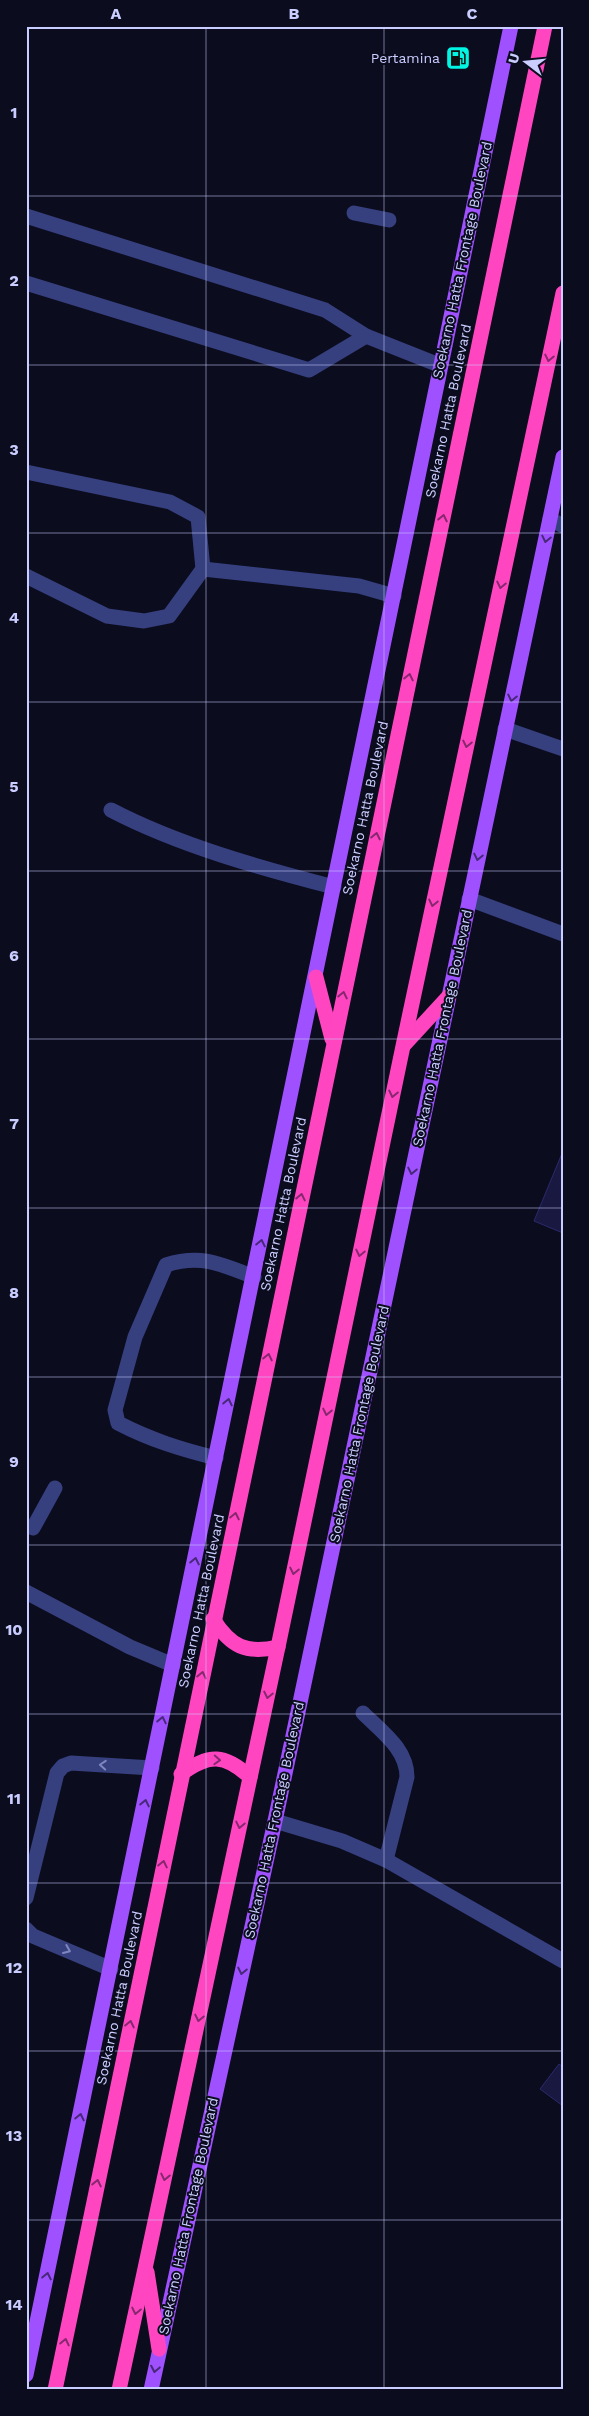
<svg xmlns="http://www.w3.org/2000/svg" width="589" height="2416" viewBox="0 0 589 2416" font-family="'Work Sans',sans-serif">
  <rect width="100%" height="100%" fill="#0c0c1f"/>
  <g fill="#191840" stroke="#2b296c">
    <polygon points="563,1151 563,1233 534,1221"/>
    <polygon points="559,2064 563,2067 563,2106 540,2089"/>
  </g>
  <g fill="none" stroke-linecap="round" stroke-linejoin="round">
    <g stroke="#36407f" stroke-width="15">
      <polyline points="354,213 389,220"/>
      <polyline points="26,216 325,310 366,336 439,365"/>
      <polyline points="26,283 309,370 366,336"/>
      <polyline points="26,472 170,502 198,517 203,569 359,586 394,596"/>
      <polyline points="550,519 563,526"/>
      <polyline points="26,576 107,616 144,621 169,616 203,569"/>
      <polyline points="505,729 563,749"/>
      <path d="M111,810C178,845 260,868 334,887"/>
      <polyline points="469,899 563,934"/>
      <path d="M216,1458C180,1449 151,1440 118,1423L115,1410L135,1337L166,1265C201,1254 221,1264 254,1277"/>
      <polyline points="33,1528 55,1488"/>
      <polyline points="26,1592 130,1647 173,1665"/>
      <path d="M363,1713C382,1732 407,1749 407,1777L386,1860"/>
      <polyline points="275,1821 342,1841 386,1860 563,1961"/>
      <polyline points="26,1898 57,1773 63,1766 71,1763 152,1768"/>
      <polyline points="26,1929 33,1936 111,1969"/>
    </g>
    <g stroke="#9f51ff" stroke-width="15">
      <path d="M26,2375C189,1592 348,809 511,26"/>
      <polyline points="151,2390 275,1821 563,457"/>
    </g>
    <g stroke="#ff45bf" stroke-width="15">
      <polyline points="316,977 332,1039"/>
      <polyline points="404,1045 449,996"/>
      <path d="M213,1619C231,1647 246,1654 278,1647"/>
      <path d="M181,1774C209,1753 225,1754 250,1777"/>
      <polyline points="147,2272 159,2349"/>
      <polyline points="55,2390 545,26"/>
      <polyline points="119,2390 278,1647 403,1046 563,293"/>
    </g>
  </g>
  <defs><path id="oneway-chevron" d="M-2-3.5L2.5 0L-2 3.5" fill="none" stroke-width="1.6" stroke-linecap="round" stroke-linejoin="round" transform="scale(1.25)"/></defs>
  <g stroke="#86286f">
    <use href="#oneway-chevron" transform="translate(549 358) rotate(102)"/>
    <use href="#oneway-chevron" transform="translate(443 518) rotate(-78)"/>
    <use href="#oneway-chevron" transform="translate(501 585) rotate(102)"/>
    <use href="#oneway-chevron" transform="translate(409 677) rotate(-78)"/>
    <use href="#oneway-chevron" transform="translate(467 744) rotate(102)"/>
    <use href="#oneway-chevron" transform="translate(376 836) rotate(-78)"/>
    <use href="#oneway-chevron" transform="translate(433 903) rotate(102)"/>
    <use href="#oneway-chevron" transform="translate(343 995) rotate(-78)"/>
    <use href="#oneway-chevron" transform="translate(393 1094) rotate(102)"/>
    <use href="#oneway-chevron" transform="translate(301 1197) rotate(-78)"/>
    <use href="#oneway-chevron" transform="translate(360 1253) rotate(102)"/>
    <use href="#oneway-chevron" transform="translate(268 1357) rotate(-78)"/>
    <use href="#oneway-chevron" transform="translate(327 1412) rotate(102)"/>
    <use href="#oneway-chevron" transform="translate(235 1516) rotate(-78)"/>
    <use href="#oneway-chevron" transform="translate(294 1571) rotate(102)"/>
    <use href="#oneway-chevron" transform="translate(202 1675) rotate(-78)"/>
    <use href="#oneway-chevron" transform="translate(268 1695) rotate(102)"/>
    <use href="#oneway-chevron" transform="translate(217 1760) rotate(3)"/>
    <use href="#oneway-chevron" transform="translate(240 1825) rotate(102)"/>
    <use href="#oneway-chevron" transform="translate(163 1864) rotate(-78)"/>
    <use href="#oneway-chevron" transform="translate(199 2018) rotate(102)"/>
    <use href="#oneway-chevron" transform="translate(130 2024) rotate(-78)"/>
    <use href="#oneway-chevron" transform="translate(165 2177) rotate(102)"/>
    <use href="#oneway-chevron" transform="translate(97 2183) rotate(-78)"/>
    <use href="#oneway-chevron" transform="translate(136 2311) rotate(102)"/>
    <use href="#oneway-chevron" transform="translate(65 2342) rotate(-78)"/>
  </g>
  <g stroke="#472879">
    <use href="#oneway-chevron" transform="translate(546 539) rotate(102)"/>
    <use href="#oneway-chevron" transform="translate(512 698) rotate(102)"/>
    <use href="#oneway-chevron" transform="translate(478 857) rotate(102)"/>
    <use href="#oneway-chevron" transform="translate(412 1171) rotate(102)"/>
    <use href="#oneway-chevron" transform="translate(261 1243) rotate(-78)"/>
    <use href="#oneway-chevron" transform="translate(228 1402) rotate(-78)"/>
    <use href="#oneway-chevron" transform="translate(195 1561) rotate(-78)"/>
    <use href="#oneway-chevron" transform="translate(162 1720) rotate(-78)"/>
    <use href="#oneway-chevron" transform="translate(145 1803) rotate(-78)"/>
    <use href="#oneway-chevron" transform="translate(242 1971) rotate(102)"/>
    <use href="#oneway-chevron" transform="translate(80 2117) rotate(-78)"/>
    <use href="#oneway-chevron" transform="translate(47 2276) rotate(-78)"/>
    <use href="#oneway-chevron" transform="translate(155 2369) rotate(101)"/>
  </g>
  <g stroke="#8086bf">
    <use href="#oneway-chevron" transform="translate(103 1765) rotate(-176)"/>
    <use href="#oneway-chevron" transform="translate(67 1950) rotate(23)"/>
  </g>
  <path fill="none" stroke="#cacdff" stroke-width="1" stroke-opacity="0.55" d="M206,26V2390M384,26V2390M26,196H563M26,365H563M26,533H563M26,702H563M26,871H563M26,1039H563M26,1208H563M26,1377H563M26,1545H563M26,1714H563M26,1883H563M26,2051H563M26,2220H563"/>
  <defs>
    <symbol id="fuel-square" viewBox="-11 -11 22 22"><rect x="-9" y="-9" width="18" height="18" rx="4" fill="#00f5e3" stroke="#0c0c1f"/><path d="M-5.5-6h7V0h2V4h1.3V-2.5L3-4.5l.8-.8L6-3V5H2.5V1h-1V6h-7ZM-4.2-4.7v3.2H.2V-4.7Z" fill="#111"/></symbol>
  </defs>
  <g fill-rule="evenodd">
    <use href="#fuel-square" x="444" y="44" width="28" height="28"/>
  </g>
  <g text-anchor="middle" stroke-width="4" stroke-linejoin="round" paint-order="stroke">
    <g font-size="14" fill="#cacdff" stroke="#0c0c1f" text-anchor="end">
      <text x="440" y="63">Pertamina</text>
    </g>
    <g font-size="14" fill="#cacdff" stroke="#0c0c1f">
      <text transform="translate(462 260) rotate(-78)" y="5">Soekarno Hatta Frontage Boulevard</text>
      <text transform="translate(448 411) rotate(-78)" y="5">Soekarno Hatta Boulevard</text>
      <text transform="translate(365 808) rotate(-78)" y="5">Soekarno Hatta Boulevard</text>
      <text transform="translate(442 1028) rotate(-78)" y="5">Soekarno Hatta Frontage Boulevard</text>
      <text transform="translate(283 1204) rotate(-78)" y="5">Soekarno Hatta Boulevard</text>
      <text transform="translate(359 1424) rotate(-78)" y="5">Soekarno Hatta Frontage Boulevard</text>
      <text transform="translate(201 1601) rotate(-78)" y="5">Soekarno Hatta Boulevard</text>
      <text transform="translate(274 1820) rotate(-78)" y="5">Soekarno Hatta Frontage Boulevard</text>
      <text transform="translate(119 1998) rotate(-78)" y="5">Soekarno Hatta Boulevard</text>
      <text transform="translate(188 2216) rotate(-78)" y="5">Soekarno Hatta Frontage Boulevard</text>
    </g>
  </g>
  <rect width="589" height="2416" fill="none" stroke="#0c0c1f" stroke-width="55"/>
  <g transform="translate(526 62) rotate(286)" stroke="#0c0c1f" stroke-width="4" paint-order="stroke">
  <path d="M0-4L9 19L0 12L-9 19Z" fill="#cacdff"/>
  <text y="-8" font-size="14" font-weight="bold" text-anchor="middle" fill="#cacdff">U</text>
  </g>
  <rect x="28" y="28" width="534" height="2360" fill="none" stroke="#cacdff" stroke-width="2"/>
  <g font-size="16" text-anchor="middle" font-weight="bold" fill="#cacdff">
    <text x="116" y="19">A</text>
    <text x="294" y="19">B</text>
    <text x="472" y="19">C</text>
    <text x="14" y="118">1</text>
    <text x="14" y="286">2</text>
    <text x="14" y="455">3</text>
    <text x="14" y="623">4</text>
    <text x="14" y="792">5</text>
    <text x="14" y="961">6</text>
    <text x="14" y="1129">7</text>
    <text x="14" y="1298">8</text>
    <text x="14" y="1467">9</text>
    <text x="14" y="1635">10</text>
    <text x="14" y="1804">11</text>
    <text x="14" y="1973">12</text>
    <text x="14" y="2141">13</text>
    <text x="14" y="2310">14</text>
  </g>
</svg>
